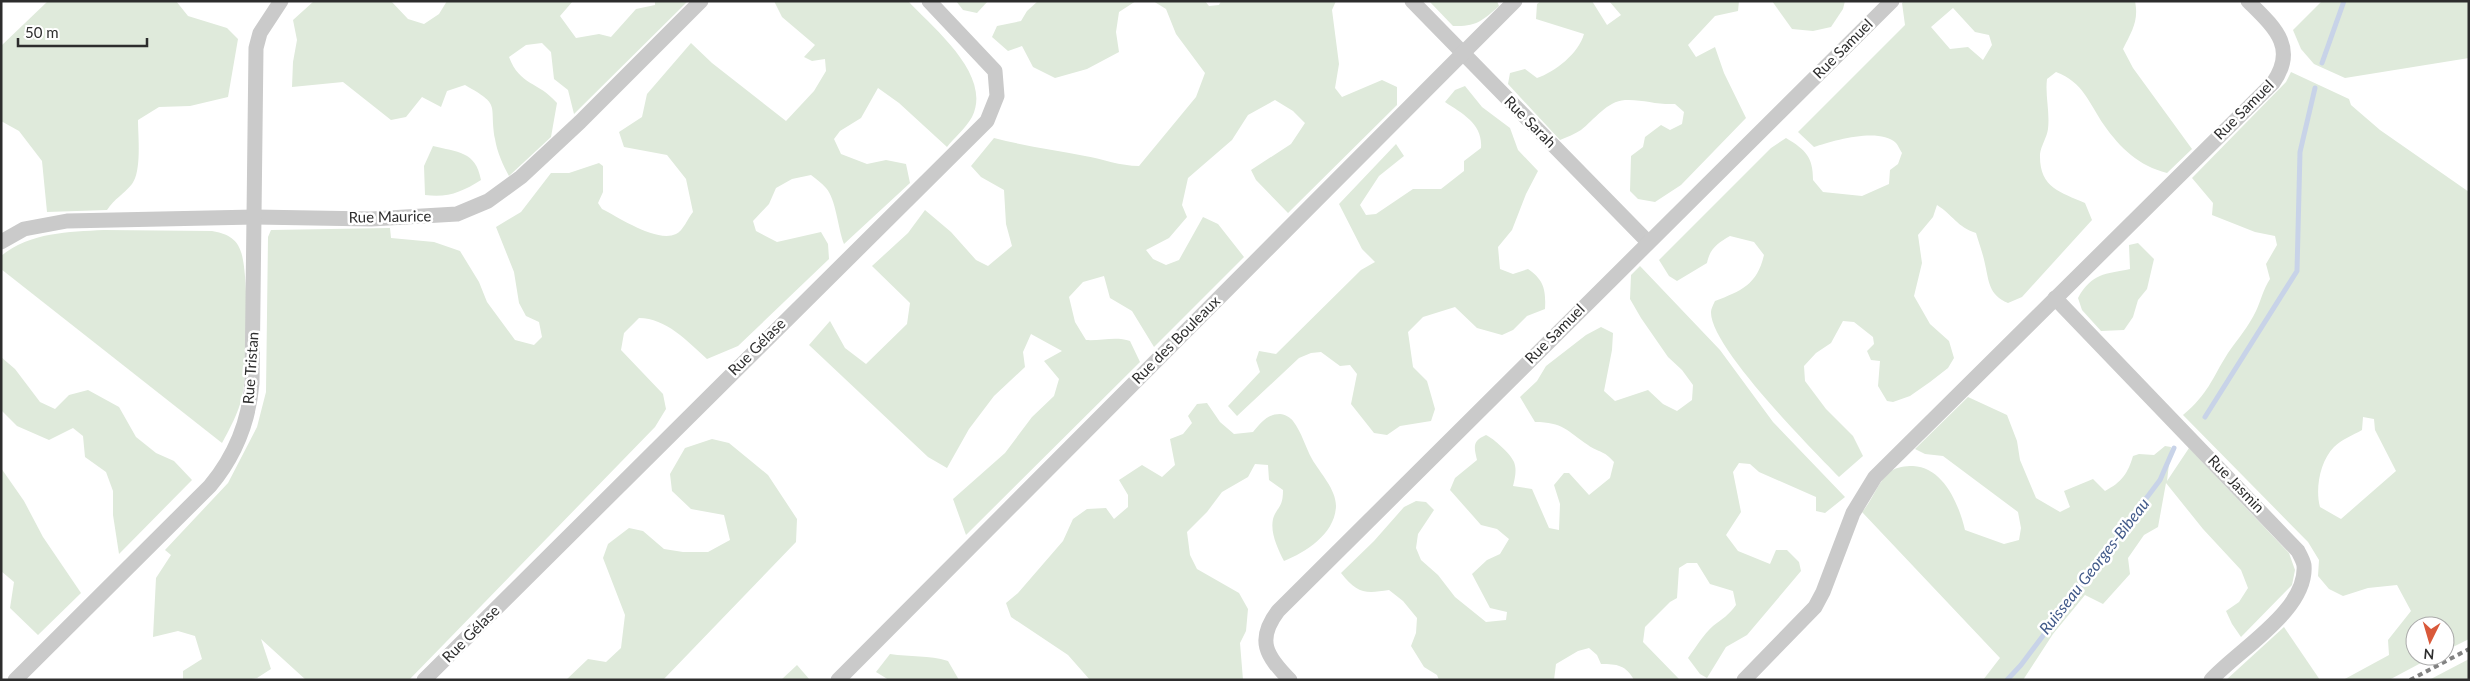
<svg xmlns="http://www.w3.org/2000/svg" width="2470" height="681" viewBox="0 0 2470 681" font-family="Lato,sans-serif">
  <rect width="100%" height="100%" fill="#fff"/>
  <g fill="#dfeadb" fill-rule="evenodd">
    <path d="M48,1H176L188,16L227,28L238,39L228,97L190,106L159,107L138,120C138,136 142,171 132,184C124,194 114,199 107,210L47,212L42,161L19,131L1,121V46Z"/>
    <path d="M314,1H391L408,19L424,24L439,14L447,1H573L560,16L576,38L599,34L611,37L636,9L655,5V1H688L574,114L568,90L554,79L551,52L542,43L526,45L509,57C520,86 538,81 557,103L551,137L509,176C503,165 497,152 495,139C489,103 502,106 465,85L447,91L441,107L422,97L406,117L391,120L343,82L292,87L293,62L297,40L293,20Z"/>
    <path d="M774,1H908C933,28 993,75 972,117C966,128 954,138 947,147L899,103L878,88L861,118L840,131L834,139L841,154L867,164L886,160L906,164L910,183L844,244C838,229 836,199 826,188C822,183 816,179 811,175L792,179L776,188L769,204L753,221L756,231L777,242L821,232L828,244L829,259L738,346L707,359C687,341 666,318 639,318L624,333L621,350L663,394L666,409L655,427L409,680H306L261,639L271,669L257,678L245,680H183V671L202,659L195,636L178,631L153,637L156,578L171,555L165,550L228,483L257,427L266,392L268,237L271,230L390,228L391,238L434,242L460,251L479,282L487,302L515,340L534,345L542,337L539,322L526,316L519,303L514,272L496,227L521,212L551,173H569L599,163L603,166V192L598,203L602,209C620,218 657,243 676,234C683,231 688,218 693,212L686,179L667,155L624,147L619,132L642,117L647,94L691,43L712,63L786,121L814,91L826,71L825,59L812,61L804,57L815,45L782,17Z"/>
    <polygon points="956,1 988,1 977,13 963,10"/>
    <polygon points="1038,1 1136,1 1119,12 1116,32 1119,52 1087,69 1055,78 1033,67 1022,46 1008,51 992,37 997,26 1021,21 1027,11"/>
    <path d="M1153,1H1205L1209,6L1219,5L1221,1H1336L1332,10L1339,64L1335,88L1342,97L1382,80L1397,87V105L1288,213L1256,180L1251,170L1291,144L1305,123L1293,111L1275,100L1248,115L1232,140L1188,178L1182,205L1187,217L1169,238L1146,250L1153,259L1166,265L1179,260L1203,217L1218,224L1244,257L1154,347L1132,311L1110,298L1104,276L1083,282L1069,297L1075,322L1086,340C1101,341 1116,336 1130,341L1140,362L966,535L953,499L1005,453L1032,417L1054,396L1059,379L1044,361L1062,351L1031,334L1023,352L1025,367L994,396L969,429L947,468L928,457L809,345L830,321L845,348L866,364L907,324L910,303L872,266L908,233L925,210L951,232L976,260L988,266L1012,246L1006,224L1004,190L981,177L971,166L994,138C1024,146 1055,150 1085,156C1103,159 1120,166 1139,166L1196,97L1205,73L1176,34L1166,9Z"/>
    <path d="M1429,1H1497L1499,6C1483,20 1477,27 1453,26Z"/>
    <path d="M1541,1H1592L1607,25L1621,15L1609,1H1739L1738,11L1715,16L1688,45L1696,57L1715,47L1724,73L1746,118L1681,185L1655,202L1638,199L1630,191L1631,156L1643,147L1645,137L1661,125L1670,130L1682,124L1684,112L1675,104C1657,105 1642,99 1625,100C1607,101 1594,120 1581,130C1575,134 1567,137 1560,140L1508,84L1510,73L1525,69L1537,78C1555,72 1579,53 1584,34L1536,19L1537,4Z"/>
    <polygon points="1772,1 1845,1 1843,9 1831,27 1813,31 1792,29"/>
    <path d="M1904,1H2135C2139,21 2132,31 2123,49L2133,68L2192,149L2167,173C2139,166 2120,148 2104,125C2089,103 2083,82 2056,72L2047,79C2045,96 2050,111 2048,129C2047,137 2041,146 2040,154C2039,188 2060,192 2085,203L2092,220L2022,297L2008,303C1989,295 1989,282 1985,264C1983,254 1979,243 1976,233C1957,227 1953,215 1937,205L1933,217L1918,235L1922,263L1914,296L1930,324L1949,341L1954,358L1948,368L1930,382L1910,396L1893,402L1887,401L1878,386L1880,361L1871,360L1867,351L1874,344L1873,337L1854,322L1843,321L1831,343L1816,353L1804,366L1805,381L1826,409L1853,436L1863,456L1839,477C1812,449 1710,347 1711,312C1711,309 1713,305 1715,301C1741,291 1757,285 1764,255L1754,242L1730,236C1718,243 1710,248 1707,263L1677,281L1669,276L1659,260L1771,148L1786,138C1806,150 1813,157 1813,180L1823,192L1862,196L1889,184L1890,170L1898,164L1902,153C1900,150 1898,145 1896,143C1879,127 1833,141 1814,147L1798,132L1905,25L1902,3ZM1953,8L1975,32L1989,35L1992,45L1983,60L1968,47L1950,49L1931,27Z"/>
    <polygon points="2322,1 2469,1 2469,58 2345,78 2314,64 2301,49 2293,30"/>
    <path d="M2291,72L2349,99L2351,105L2380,130L2469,192V639L2445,651V626H2415V656H2434L2389,680H2343L2389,655L2388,640L2411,611L2397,585L2368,588L2343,596L2329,589L2318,576L2319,560L2308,542L2183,415C2209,393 2211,380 2228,353C2237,340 2249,326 2256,311C2261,300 2263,290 2270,279L2266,264L2277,245L2275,236L2255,232L2212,215L2213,203L2192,178L2286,82ZM2363,417L2374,419L2375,430L2396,471L2341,519L2320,507C2315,489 2320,461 2334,447C2341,440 2353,435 2362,430Z"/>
    <path d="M1465,86L1482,107L1510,128L1518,150L1538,171L1526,194L1512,230L1498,247L1500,269L1513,274L1528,269C1544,280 1546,290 1545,309L1527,316L1513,330L1502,335L1477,328L1455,307L1423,317L1408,332L1413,367L1427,381L1435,409L1431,421L1400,426L1387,435L1374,433L1351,404L1357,374L1350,365L1340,366L1321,352L1311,353L1299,358L1237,416L1228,406L1260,372L1256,360L1259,351L1276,354L1361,270L1375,262L1362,249L1339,204L1396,144L1404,156L1379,176L1360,205L1366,215L1376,214L1413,189H1441L1464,171V161L1481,148C1483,124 1463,114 1445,102L1455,90Z"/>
    <path d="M433,146C457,152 476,151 481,180C462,192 448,198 425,195L424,166Z"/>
    <path d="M104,230L212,231C225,233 237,238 241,252C249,274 248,374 242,397C238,414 230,428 222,443L1,269V256C31,232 68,232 104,230Z"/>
    <path d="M2138,243L2154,259L2147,289L2138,300L2133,317L2124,330L2101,331L2082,310L2078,298C2092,273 2105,274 2130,269L2129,245Z"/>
    <path d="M1640,266L1720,350L1773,422L1845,497L1825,513L1816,511V497L1759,472L1750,464L1739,463L1733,472L1741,512L1726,535L1738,551L1770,564L1776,550H1787L1799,562L1801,571L1747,635L1726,647L1707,678L1700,674L1688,658C1696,647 1703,635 1713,626C1723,618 1728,616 1736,605L1733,591L1710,584L1697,563H1687L1679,568L1677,598L1670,602L1645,627L1643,642L1680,680H1634C1626,665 1617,664 1601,664L1597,655L1589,648L1578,651L1556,664L1554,680H1439L1437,675L1424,667L1411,646L1416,633L1417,618L1403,601L1389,590C1364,594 1357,593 1341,573L1374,541L1404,507L1416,501L1426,502L1434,510L1418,534L1416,548L1421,560L1438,575L1455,597L1486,622L1506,620L1507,612L1490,608L1472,574L1487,560L1500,554L1509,539L1497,529L1481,525L1450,490L1455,478L1477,460C1474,447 1472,441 1486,435C1493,438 1511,454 1514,462C1517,470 1515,478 1513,486L1532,489L1549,528L1559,530L1560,504L1554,485L1564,473H1569L1589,495L1610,478L1614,462C1604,450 1599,453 1588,445C1567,431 1563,422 1535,422L1520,397L1537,381L1546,366L1586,335L1601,327L1613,333L1612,350L1604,391L1615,401L1648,390L1663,404L1677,411L1692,400L1693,385L1682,370L1668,357L1641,318L1630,299L1631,275Z"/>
    <polygon points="1,357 15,369 40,402 55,409 69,395 88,390 119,407 136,437 156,453 174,461 192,480 119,554 113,515 113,491 106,472 85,457 83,436 73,428 49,440 17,426 1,410"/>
    <path d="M1968,397L2007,415L2017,441L2020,460L2036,498L2060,512L2070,507L2064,491L2093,479L2105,491C2122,482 2128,473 2133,456L2139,454L2154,455L2165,446L2171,447L2167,481L2189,448L2289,553L2295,570L2292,585L2241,637L2232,624L2226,611L2239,602L2248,588L2241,570L2203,529L2166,483L2158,527L2144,535L2128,558L2130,574L2103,604L2085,595L2053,634L2023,680H1983L2000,658L1862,512C1873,500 1877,482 1891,471C1897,467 1905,466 1913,466C1943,467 1959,504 1965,530L2004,544L2019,540L2021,528L2018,512L1943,456L1925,454L1915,449Z"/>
    <path d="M1207,403L1220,422L1234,434L1253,432C1261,423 1267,414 1280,414C1285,414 1291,418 1293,421C1302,433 1305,446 1312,459C1320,473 1336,489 1336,506C1335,534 1306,552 1284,561C1278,549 1270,533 1273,519C1277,506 1283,509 1283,490L1269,480L1268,465L1255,464L1248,477L1222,492L1207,512L1187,532L1190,555L1197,569L1239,593L1248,609L1246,631L1240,643L1243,680H1090L1068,655L1011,617L1006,603L1018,593L1063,541L1073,519L1087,509L1106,508L1114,519L1128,507V495L1119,480L1142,465L1162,477L1175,465L1170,439L1183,434L1192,423L1188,416L1197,404Z"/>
    <polygon points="712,439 729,443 768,475 797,519 796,542 663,680 566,680 588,659 606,662 621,648 625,615 603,558 608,544 629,528 643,531 664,549 683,552 708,552 730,540 724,515 691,509 672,491 670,474 685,448"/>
    <polygon points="1,468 24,501 43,537 81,593 38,635 10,608 14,582 1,571"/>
    <polygon points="2284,627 2320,680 2226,680"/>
    <path d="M890,654C910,657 929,655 948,661L959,680H889L876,672Z"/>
    <polygon points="2469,659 2469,680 2429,680"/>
    <polygon points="797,665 810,680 781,680"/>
  </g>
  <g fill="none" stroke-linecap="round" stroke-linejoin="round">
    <g stroke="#c8d3e8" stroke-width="5">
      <polyline points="2322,63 2344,1"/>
      <polyline points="2205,417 2297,271 2300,152 2315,88"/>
      <polyline points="2007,680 2021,665 2160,480 2174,448"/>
    </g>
    <g stroke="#cacaca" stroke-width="15">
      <polyline points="1412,1 1648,242"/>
      <polyline points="1,242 24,229 67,221 255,217 371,219 457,214 488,201 521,177 580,122 701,1"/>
      <path d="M2055,298L2298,551C2300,555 2303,560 2304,565C2308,610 2238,650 2211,680"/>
      <path d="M15,680L210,486C234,457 249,421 252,383L256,48L260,33L281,1"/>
      <polyline points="424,680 987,121 997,96 995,71 929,1"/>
      <polyline points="838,680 1515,1"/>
      <path d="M1290,680C1266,656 1256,640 1278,611L1892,1"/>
      <path d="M1744,680L1815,607L1823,592L1853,513L1875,477L2273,83C2298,47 2274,27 2248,1"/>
    </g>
    <polyline stroke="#828282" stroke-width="4" stroke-dasharray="5 4" stroke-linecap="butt" points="2410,680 2469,649"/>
  </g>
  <g text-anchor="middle" stroke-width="5" stroke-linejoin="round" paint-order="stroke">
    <g font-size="15" fill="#2d2d2d" stroke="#fff">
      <text transform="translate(1843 49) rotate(-45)" y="5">Rue Samuel</text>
      <text transform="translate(2244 110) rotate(-45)" y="5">Rue Samuel</text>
      <text transform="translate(1530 122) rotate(45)" y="5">Rue Sarah</text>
      <text transform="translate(390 217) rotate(-1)" y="5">Rue Maurice</text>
      <text transform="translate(1555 334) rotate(-45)" y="5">Rue Samuel</text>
      <text transform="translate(1176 340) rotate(-45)" y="5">Rue des Bouleaux</text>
      <text transform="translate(757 347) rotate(-45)" y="5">Rue Gélase</text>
      <text transform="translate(251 368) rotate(-86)" y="5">Rue Tristan</text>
      <text transform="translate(2236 484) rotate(46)" y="5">Rue Jasmin</text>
      <text transform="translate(471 634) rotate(-45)" y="5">Rue Gélase</text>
    </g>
    <g font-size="16" font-style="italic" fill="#415989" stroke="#fff">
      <text transform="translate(2094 566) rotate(-52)" y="6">Ruisseau Georges-Bibeau</text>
    </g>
  </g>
  <rect width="2470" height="681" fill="none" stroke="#2d2d2d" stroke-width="5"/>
  <g transform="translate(2430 641) rotate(185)"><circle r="24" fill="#ffffff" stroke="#ababab"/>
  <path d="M0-4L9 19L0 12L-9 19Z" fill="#d9593a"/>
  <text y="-8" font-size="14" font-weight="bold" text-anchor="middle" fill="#2d2d2d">N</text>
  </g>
  <path d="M18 38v8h129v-8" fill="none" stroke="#2d2d2d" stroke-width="2.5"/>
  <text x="25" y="38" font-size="15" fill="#2d2d2d" stroke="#ffffff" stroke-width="4" paint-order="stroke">50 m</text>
</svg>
